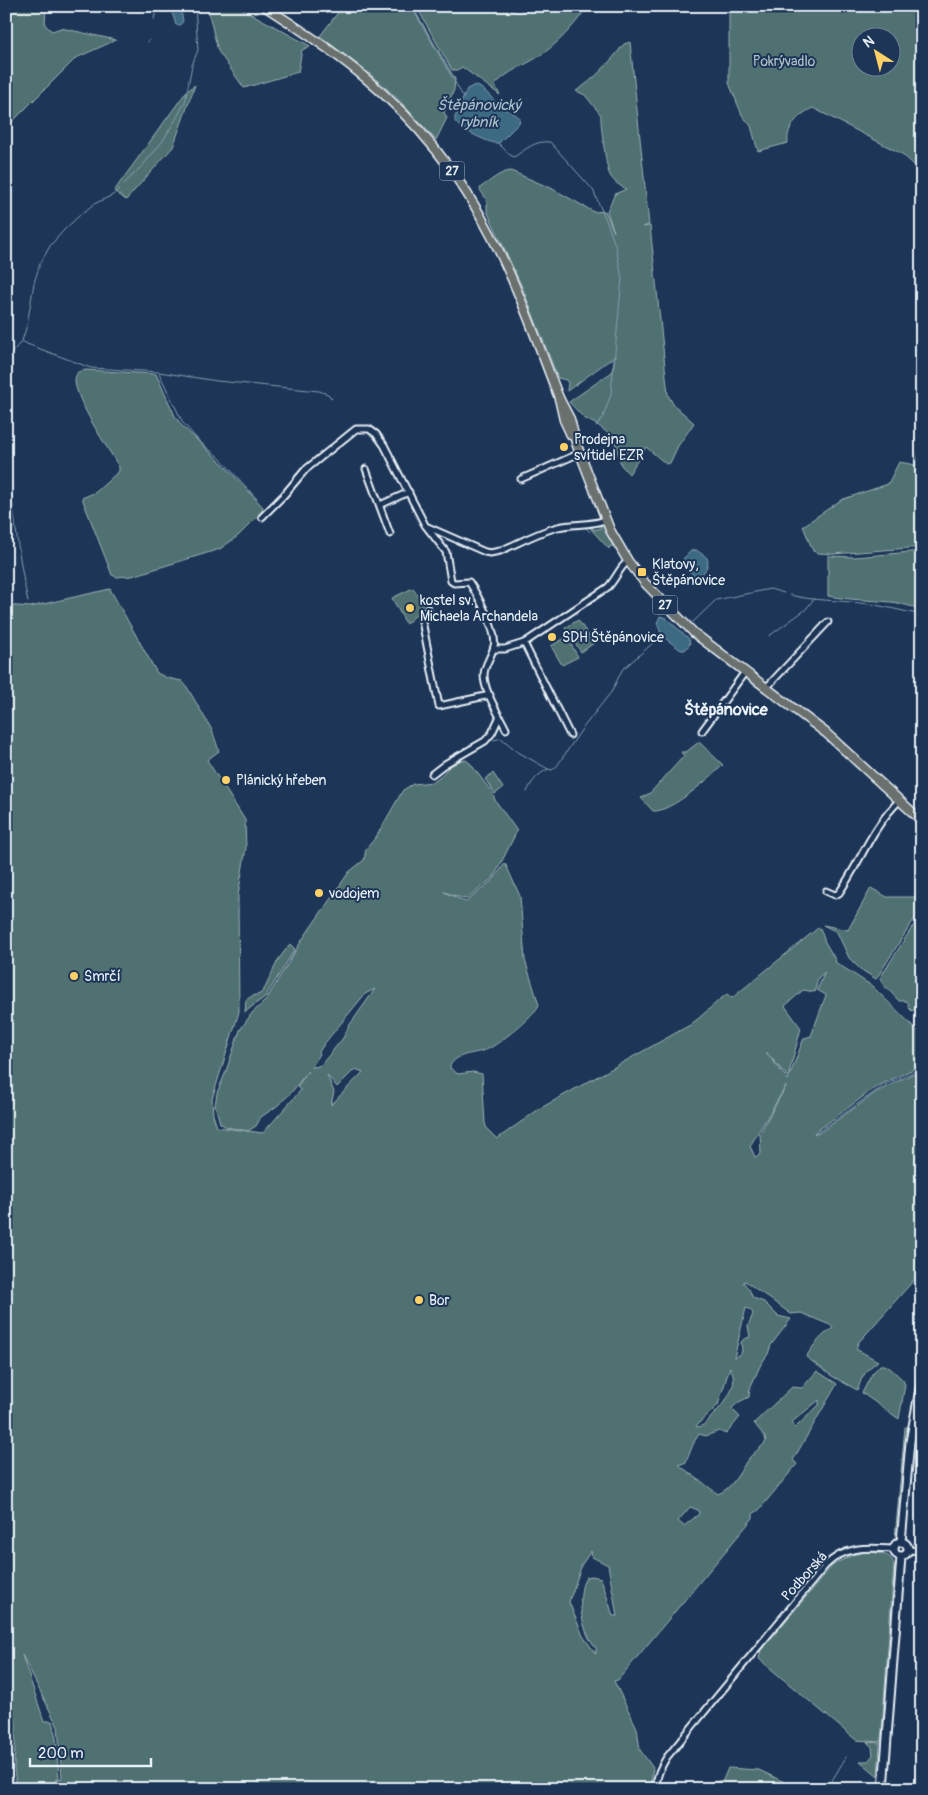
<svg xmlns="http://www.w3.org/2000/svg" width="928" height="1795" viewBox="0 0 928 1795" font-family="Pangolin,sans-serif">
  <rect width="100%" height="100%" fill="#1d3557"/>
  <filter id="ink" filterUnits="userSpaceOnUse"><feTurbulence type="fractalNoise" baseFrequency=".02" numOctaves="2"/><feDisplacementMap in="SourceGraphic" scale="10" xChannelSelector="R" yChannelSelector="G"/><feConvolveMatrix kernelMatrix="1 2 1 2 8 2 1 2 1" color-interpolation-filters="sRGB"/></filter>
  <g filter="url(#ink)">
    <g fill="#507171" stroke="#9cb1b4" fill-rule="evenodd">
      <polygon points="6,6 46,6 45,25 52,31 61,28 116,40 76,58 6,128"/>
      <polygon points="207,6 237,6 310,46 302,50 298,72 244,88 218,51"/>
      <polygon points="343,6 412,6 455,79 454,90 444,113 447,118 436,140 395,96 370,74 320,36"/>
      <path d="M416,6H508L515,12L520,13L525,6H588C574,26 558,44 538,57C522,67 509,70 495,85L500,95L462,67L457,70H452Z"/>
      <path d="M729,6H922V172L902,154L813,108C799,114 786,127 788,143L758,151L751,126L742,115L729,83ZM860,38H890V68H860Z"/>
      <path d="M630,42L649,225L642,227L650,226L668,395L673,404L694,423L678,446L670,463L666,464L646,447L629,474L621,465L614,438L599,426L584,418L569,402L612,372L615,356L567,391L568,383L566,380L558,378L523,289L487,211V200L480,190L481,187C489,182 501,171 511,171L553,189L594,212L605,211L614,232L607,211L615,194L626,189C620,186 612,181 609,173C606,165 600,122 601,115L585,95L576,91C595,79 610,62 624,44Z"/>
      <polygon points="195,85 173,147 126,200 114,191 186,92"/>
      <path d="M85,370L156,374L175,416L182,426L224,465L263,507L262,512L238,536L220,549L132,576L116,577L112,575L82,498L96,492L119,471V467C108,448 75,400 75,380C75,378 77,373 78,372Z"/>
      <polygon points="922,439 922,547 833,554 818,553 813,551 803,526 841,500 888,484 899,462 916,465"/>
      <polygon points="600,525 603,525 613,546 609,547 609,549 589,527 593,527 593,530 601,528"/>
      <path d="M922,551V608C911,608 903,603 891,602C870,600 849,600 828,596V556L855,557Z"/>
      <polygon points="413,588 424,603 417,614 406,624 392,598"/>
      <path d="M110,589L157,673L167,678L182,681L187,687L212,730L219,751L207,760L245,820L246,848L238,896L239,1012L212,1099L213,1115L217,1127L263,1133L301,1090L297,1087L308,1071L291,1093L277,1106L261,1117L256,1126L248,1131L226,1127L220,1123L215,1105L217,1093L225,1074L240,1030L252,1013L266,1000L302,940L349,872L364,860L366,849L376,837L403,790L413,784L433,782L438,779L449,767L461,760H466L470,763L493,794L495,800L517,831L494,877L467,899H465L444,892L466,902L494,879L505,863L520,896L525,960L539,1005C535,1015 499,1044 488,1049C475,1055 457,1052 450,1066V1068L458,1074L473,1072L482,1074L485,1123L487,1129L497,1139L539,1109L690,1025C704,1015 713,1004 727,994L732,998L818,928H820L825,942L836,961L835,962L872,986L922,1035V1065L876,1087L814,1133L816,1134L819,1133L878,1091L922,1069V1271L858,1343L856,1349L878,1361C872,1365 866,1371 862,1378C860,1382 860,1385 857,1390L832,1376L806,1357C814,1344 821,1336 833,1328L830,1325L801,1313L791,1314L745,1281L743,1282L749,1289L753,1298L764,1302L778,1316L791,1319L771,1345L768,1354L761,1364L750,1388L749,1397L739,1402L732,1408L733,1410L740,1417L726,1434L719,1431L706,1436L699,1434C693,1442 690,1453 686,1462L679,1465L718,1494C731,1489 739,1474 746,1462C751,1454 760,1449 766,1442L765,1437L754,1423L792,1387L802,1388L817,1371L837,1384L793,1460L797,1464L759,1510L753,1514V1518L618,1680L614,1681L637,1728L640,1750L653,1768L651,1784L639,1789H29L38,1785L29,1783L24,1788H17L16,1786L14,1768L16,1723L6,1685V605L30,607ZM825,972L817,990L826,995L811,1036L804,1038L788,1080L766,1052L788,1077L801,1028L785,1006L803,990L815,992L818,978ZM375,989L349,1026L343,1038L321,1065L315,1067L313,1066L311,1068L320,1054L319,1052L324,1044L365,994ZM355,1069L363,1072L331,1105L334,1092L327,1075L337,1087ZM786,1086L760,1133L761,1154L755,1157L750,1146ZM746,1308L751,1310L753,1314L748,1326L750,1337L744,1339L741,1342L742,1350L741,1354L734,1358ZM730,1367C740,1384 727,1400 715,1413C709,1419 706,1426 697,1427L696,1426L718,1405ZM819,1400V1405L795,1428L792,1422ZM690,1507L698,1510L699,1514L684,1526L678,1521ZM591,1551L592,1557L608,1565L617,1616H613L601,1578L592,1576L586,1577C575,1595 582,1634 596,1648V1654L583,1636L569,1602L582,1564ZM22,1655L58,1727L62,1778L55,1780L59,1778L56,1738L52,1721H44Z"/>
      <polygon points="578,620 594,643 581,652 565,628"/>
      <polygon points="567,637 578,657 562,665 551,646"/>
      <path d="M699,742L723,765C711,777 670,813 653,811L641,798L650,793L684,756L681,752H686Z"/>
      <polygon points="493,773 503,788 495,794 485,779"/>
      <polygon points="871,888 887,897 922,897 922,907 876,979 860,969 849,958 837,932 823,925 848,930"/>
      <polygon points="922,912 922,982 914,989 922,998 922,1004 912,1011 907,1006 909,1004 906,1001 899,1001 886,987 885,988 880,978"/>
      <polygon points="290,944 295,949 266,996 245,1012 246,1000 252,996 260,994 265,988 278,960"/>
      <polygon points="880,1365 884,1365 890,1368 903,1380 905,1385 899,1419 862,1393 872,1374"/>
      <polygon points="905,1427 909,1427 898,1537 892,1543 895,1538"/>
      <path d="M865,1552C876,1553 891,1552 894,1564L881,1742L856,1740L759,1659L761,1650L833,1565L852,1555Z"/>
      <polygon points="895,1564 896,1580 881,1780 880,1779"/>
      <polygon points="867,1742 880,1743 878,1776 860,1761 868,1761 873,1755 872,1747"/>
      <polygon points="728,1768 759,1770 799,1789 706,1789 709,1783 723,1780"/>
    </g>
    <g fill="#3e6a83" stroke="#82a0b2">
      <polygon points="170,6 180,6 183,21 180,25 176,25"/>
      <path d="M475,85C486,89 493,101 503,108C509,112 515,113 520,118L519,123L499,143C491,145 463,130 457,124C454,121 455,121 455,117L467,89Z"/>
      <path d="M697,550C699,553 705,555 707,558C711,564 702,576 697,579L685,566L683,559L691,551Z"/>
      <polygon points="660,616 666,618 689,639 690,644 685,650 681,650 662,636 657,623"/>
    </g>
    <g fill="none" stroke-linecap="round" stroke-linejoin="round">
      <g stroke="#82a0b2" stroke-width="1">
        <polyline points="411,6 464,98"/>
        <polyline points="154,19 157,6"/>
        <polyline points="148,42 149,40"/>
        <path d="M498,143L510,155L514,157C526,149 536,140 550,142L593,190L608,225L616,248L622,278L611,394L603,417L596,426"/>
        <polyline points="22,341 27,344 91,368 159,372 217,381 319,391 328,394 332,399"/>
        <polyline points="6,362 12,352 22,341 27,325 34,283 40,264 50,246 64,230 80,215 94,204 113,195 143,165 162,142 176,119 185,102 192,65 198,50 195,6"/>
        <polyline points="159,373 183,423 200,442 220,458 257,499"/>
        <path d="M6,450C13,501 17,552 28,602"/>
        <polyline points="584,526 590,532"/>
        <path d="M790,595C813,601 837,600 860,603C881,605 901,611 922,615"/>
        <polyline points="691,624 716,600 770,589 784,593"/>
        <polyline points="769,636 805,610 814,599"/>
        <polyline points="491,741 501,738 518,752 548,769"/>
        <path d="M527,792C531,782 538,774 548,769L552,770L557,766L582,729L612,691L622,670L661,636"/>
        <polyline points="815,1134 884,1085 922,1068"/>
        <polyline points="827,1789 846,1757"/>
      </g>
      <defs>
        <g id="minor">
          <polyline points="366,469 390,534"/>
          <polyline points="521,479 580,453"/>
          <polyline points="380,505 409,492"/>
          <path d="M262,517L284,495L305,470L356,429H369L376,434L384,445L425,525L446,552L451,581L454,583L469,582C477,594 498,632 494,646C492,656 484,665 484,675C484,692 499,714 506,729"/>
          <path d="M428,527L485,552L490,553L500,551C519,543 538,532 558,527C574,523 590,526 605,520"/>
          <polyline points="428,609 421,616 439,706 490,695"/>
          <polyline points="524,643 570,735"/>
          <path d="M494,649H505L524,643L608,587C616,579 619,568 628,561"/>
          <polyline points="766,688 828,622"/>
          <polyline points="702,731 745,672"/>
          <polyline points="432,774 445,764 485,741 492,733 499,718"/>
          <path d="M826,891L835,895L839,893C861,861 871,828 900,800"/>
          <polyline points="909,1550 922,1551"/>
          <path d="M657,1789C655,1777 661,1767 667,1757L826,1565C846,1545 868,1548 894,1549"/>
        </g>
        <g id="secondary">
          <circle cx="901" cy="1549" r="7"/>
          <polyline points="901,1542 910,1442 922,1378"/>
          <polyline points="883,1789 901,1557"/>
        </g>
        <g id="primary">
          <path d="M264,6C298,28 332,50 363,76C416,120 461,176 492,237C519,289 538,344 559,398L564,420L571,435"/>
          <polyline points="559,398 570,419 576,443 610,530 628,561 645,583 694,633 826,733 922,821"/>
        </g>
      </defs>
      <use href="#minor" stroke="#e8f1f8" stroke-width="9"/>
      <use href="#secondary" stroke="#e8f1f8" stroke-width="11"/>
      <use href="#primary" stroke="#e8f1f8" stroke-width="11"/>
      <use href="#minor" stroke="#1d3557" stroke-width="5"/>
      <use href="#secondary" stroke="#1d3557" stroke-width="7"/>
      <use href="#primary" stroke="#6b706d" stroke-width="8"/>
    </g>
  </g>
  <g fill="#ffd166" stroke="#1d3557" stroke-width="2">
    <circle cx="564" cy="447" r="5"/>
    <rect x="637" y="567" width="10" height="10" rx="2.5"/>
    <circle cx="410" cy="608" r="5"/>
    <circle cx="552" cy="637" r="5"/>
    <circle cx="226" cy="780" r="5"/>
    <circle cx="319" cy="893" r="5"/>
    <circle cx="74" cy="976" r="5"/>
    <circle cx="419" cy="1300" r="5"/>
  </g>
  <g text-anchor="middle" stroke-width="4" stroke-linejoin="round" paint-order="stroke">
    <g fill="#1d3557" stroke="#abb9c8" stroke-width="1">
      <rect x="439.5" y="161.5" width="25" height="19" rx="4"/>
      <rect x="652.5" y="595.5" width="25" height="19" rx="4"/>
    </g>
    <g font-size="12" font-weight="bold" fill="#e8f1f8">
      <text x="452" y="175">27</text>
      <text x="665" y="609">27</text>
    </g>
    <g font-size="14" fill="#b3c4c9" stroke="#1d3557">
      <text x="784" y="66">Pokrývadlo</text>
    </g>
    <g font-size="14" fill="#e8f1f8" stroke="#1d3557" text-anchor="start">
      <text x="574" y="444">Prodejna<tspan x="574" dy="16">svítidel EZR</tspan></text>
      <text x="652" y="569">Klatovy,<tspan x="652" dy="16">Štěpánovice</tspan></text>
      <text x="420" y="605">kostel sv.<tspan x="420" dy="16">Michaela Archandela</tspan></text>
      <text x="562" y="642">SDH Štěpánovice</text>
      <text x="236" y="785">Plánický hřeben</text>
      <text x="329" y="898">vodojem</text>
      <text x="84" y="981">Smrčí</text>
      <text x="429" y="1305">Bor</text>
    </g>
    <g font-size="14" fill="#e8f1f8" stroke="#1d3557">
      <text transform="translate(804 1576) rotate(-48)" y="5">Podborská</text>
    </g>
    <g font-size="15" font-style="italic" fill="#acc2cf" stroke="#1d3557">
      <text x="479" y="110">Štěpánovický<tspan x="479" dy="17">rybník</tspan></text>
    </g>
    <g font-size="16" font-weight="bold" fill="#e8f1f8" stroke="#1d3557">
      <text x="726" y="715">Štěpánovice</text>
    </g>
  </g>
  <rect width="928" height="1795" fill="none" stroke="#1d3557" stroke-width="25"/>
  <rect x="12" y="12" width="903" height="1770" fill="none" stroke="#e8f1f8" stroke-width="2" filter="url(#ink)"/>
  <g transform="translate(876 52) rotate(324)"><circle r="24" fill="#1d3557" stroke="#6e8097"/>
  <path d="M0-4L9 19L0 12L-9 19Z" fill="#ffd166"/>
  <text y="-8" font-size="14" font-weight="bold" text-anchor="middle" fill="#e8f1f8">N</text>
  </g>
  <path d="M30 1758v8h121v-8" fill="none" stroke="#e8f1f8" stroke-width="2.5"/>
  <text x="38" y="1758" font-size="15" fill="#e8f1f8" stroke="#1d3557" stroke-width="4" paint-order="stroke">200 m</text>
</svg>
